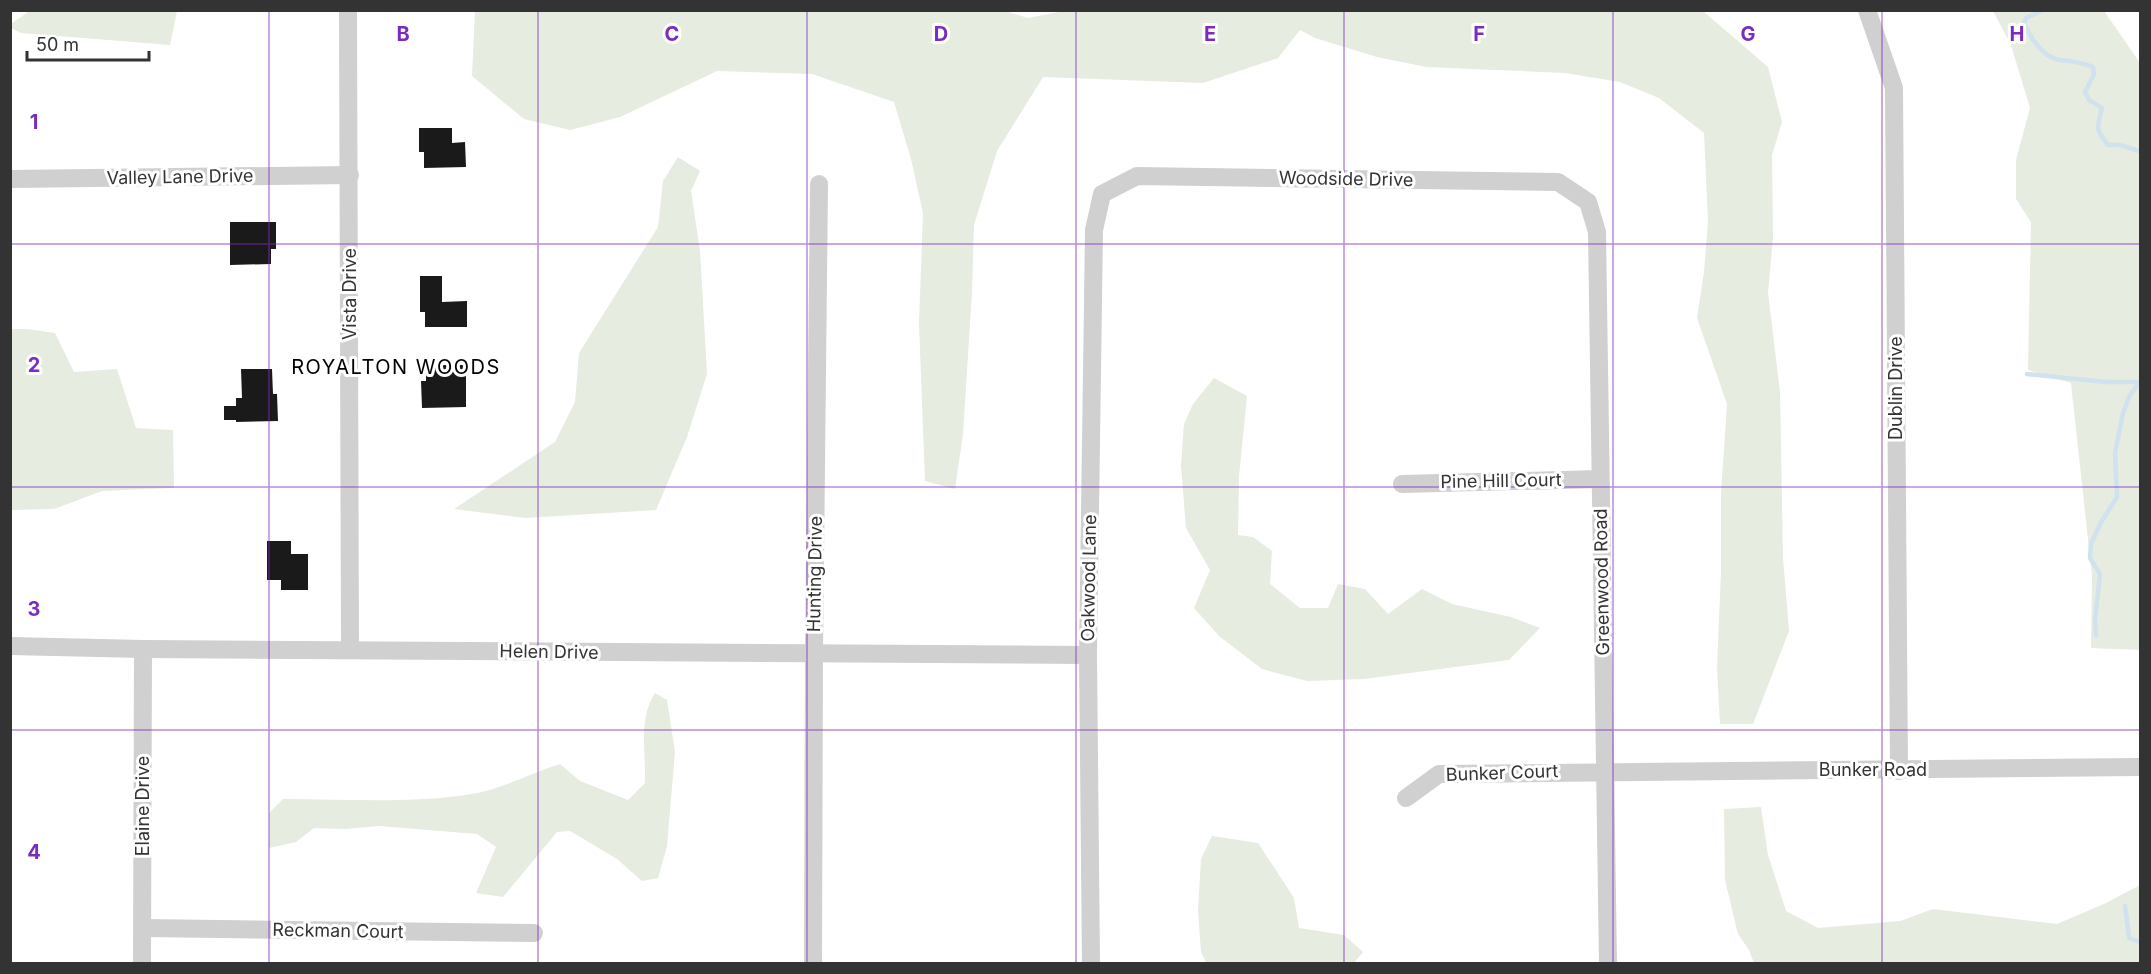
<svg xmlns="http://www.w3.org/2000/svg" width="2151" height="974" viewBox="0 0 2151 974" font-family="Inter,sans-serif">
  <rect width="100%" height="100%" fill="#fff"/>
  <g fill="#e6ecdf">
    <polygon points="31,10 177,10 177,11 170,45 21,33 11,28 11,24"/>
    <polygon points="1005,11 1028,18 1069,10 1703,11 1768,67 1782,122 1772,155 1773,238 1768,293 1780,392 1783,558 1789,631 1753,724 1720,724 1717,668 1721,572 1721,494 1727,404 1697,318 1704,272 1708,221 1704,133 1659,98 1620,82 1565,73 1426,67 1377,57 1315,38 1300,30 1278,58 1203,83 1043,77 997,151 974,225 972,292 963,434 955,489 925,481 919,324 923,213 911,159 894,102 812,74 717,71 620,117 570,130 524,119 472,76 475,11"/>
    <polygon points="1993,11 2104,11 2140,63 2140,650 2091,648 2092,576 2071,383 2028,370 2031,222 2016,199 2016,160 2030,108 2011,45"/>
    <polygon points="678,157 700,171 691,191 700,251 707,374 687,437 656,510 525,518 454,509 555,442 575,402 579,353 658,227 663,181"/>
    <polygon points="10,329 27,329 55,333 74,372 117,369 136,428 173,430 174,488 102,491 54,509 11,510"/>
    <polygon points="1214,378 1247,396 1239,476 1238,535 1253,537 1272,551 1270,584 1300,608 1328,608 1338,584 1365,589 1388,614 1422,589 1452,604 1511,617 1540,628 1509,660 1364,679 1307,681 1262,669 1219,636 1194,608 1210,570 1186,528 1181,465 1184,424 1193,404"/>
    <path d="M655,693L667,700L675,752L667,846L658,878L642,881L617,859L570,831L557,832L503,897L476,893L496,847L477,834L379,826L345,829L314,828L296,842L269,848V813L283,799C345,799 410,804 472,794C503,789 530,773 560,764L580,781L628,800L645,783C646,752 638,720 655,693Z"/>
    <polygon points="1761,807 1768,855 1786,911 1818,928 1900,921 1933,909 2057,924 2106,903 2140,885 2140,963 1754,963 1749,950 1738,934 1725,880 1724,809"/>
    <polygon points="1212,836 1258,843 1294,898 1299,928 1344,935 1363,952 1354,963 1206,963 1201,952 1198,911 1201,859"/>
  </g>
  <g fill="none" stroke-linecap="round" stroke-linejoin="round">
    <g stroke="#cfe2ee" stroke-width="4.5">
      <path d="M2043,10L2026,18L2024,24C2031,38 2043,58 2060,60C2072,61 2081,62 2093,67L2094,74L2085,92L2089,100L2102,108C2097,128 2095,129 2108,145H2119L2140,151"/>
      <polyline points="2027,374 2106,382 2140,382"/>
      <polyline points="2096,635 2095,620 2100,574 2090,558 2091,544 2100,524 2117,497 2115,453 2123,413 2129,397 2140,381"/>
      <polyline points="2125,906 2129,938 2140,942"/>
    </g>
  </g>
  <g fill="#1a1a1a">
    <polygon points="419,128 452,128 452,143 465,142 466,167 424,168 424,152 419,152"/>
    <polygon points="230,222 276,222 276,249 271,249 271,264 230,265"/>
    <polygon points="420,276 442,276 442,302 467,301 467,327 425,327 425,312 420,312"/>
    <polygon points="426,365 466,365 466,407 422,408 421,381 426,381"/>
    <polygon points="241,369 272,369 273,394 277,394 278,421 236,422 236,420 224,420 224,406 236,406 236,398 242,398"/>
    <polygon points="267,541 291,541 291,554 308,554 308,590 281,590 281,580 267,580"/>
  </g>
  <g fill="none" stroke-linecap="round" stroke-linejoin="round">
    <g stroke="#d0d0d0" stroke-width="18">
      <polyline points="348,10 350,649"/>
      <polyline points="1867,10 1894,88 1899,771"/>
      <polyline points="10,179 350,175"/>
      <polyline points="1402,484 1600,479"/>
      <polyline points="10,646 143,649 1088,655"/>
      <polyline points="1406,798 1439,774 2140,767"/>
      <polyline points="143,928 534,933"/>
      <polyline points="142,964 143,649"/>
      <polyline points="813,964 814,653 819,184"/>
      <polyline points="1091,964 1088,655 1094,230 1102,194 1137,176 1558,182 1588,202 1597,232 1608,964"/>
    </g>
  </g>
  <path fill="none" stroke="#7b2cbf" stroke-width="1.5" stroke-opacity="0.55" d="M269,10V964M538,10V964M807,10V964M1076,10V964M1344,10V964M1613,10V964M1882,10V964M10,244H2140M10,487H2140M10,730H2140"/>
  <g text-anchor="middle" stroke-width="6" stroke-linejoin="round" paint-order="stroke">
    <g font-size="18" fill="#333" stroke="#fff">
      <text transform="translate(180 177) rotate(-1)" y="6">Valley Lane Drive</text>
      <text transform="translate(1346 179) rotate(1)" y="6">Woodside Drive</text>
      <text transform="translate(350 294) rotate(-90)" y="6">Vista Drive</text>
      <text transform="translate(1896 388) rotate(-90)" y="6">Dublin Drive</text>
      <text transform="translate(1501 481) rotate(-1)" y="6">Pine Hill Court</text>
      <text transform="translate(815 574) rotate(-89)" y="6">Hunting Drive</text>
      <text transform="translate(1089 578) rotate(-89)" y="6">Oakwood Lane</text>
      <text transform="translate(1602 582) rotate(-91)" y="6">Greenwood Road</text>
      <text transform="translate(549 652) rotate(1)" y="6">Helen Drive</text>
      <text x="1873" y="776">Bunker Road</text>
      <text transform="translate(1502 773) rotate(-2)" y="6">Bunker Court</text>
      <text transform="translate(143 806) rotate(-90)" y="6">Elaine Drive</text>
      <text transform="translate(338 931) rotate(1)" y="6">Reckman Court</text>
    </g>
    <g font-size="20" letter-spacing="1.5" fill="#000" stroke="#fff">
      <text x="396" y="374">ROYALTON WOODS</text>
    </g>
  </g>
  <g font-size="20" text-anchor="middle" font-weight="bold" fill="#7b2cbf" stroke="#fff" stroke-width="6" stroke-linejoin="round" paint-order="stroke">
    <text x="403" y="41">B</text>
    <text x="672" y="41">C</text>
    <text x="941" y="41">D</text>
    <text x="1210" y="41">E</text>
    <text x="1479" y="41">F</text>
    <text x="1748" y="41">G</text>
    <text x="2017" y="41">H</text>
    <text x="34" y="129">1</text>
    <text x="34" y="372">2</text>
    <text x="34" y="616">3</text>
    <text x="34" y="859">4</text>
  </g>
  <rect width="2151" height="974" fill="none" stroke="#333333" stroke-width="24"/>
  <path d="M27 51v9h122v-9" fill="none" stroke="#333333" stroke-width="3"/>
  <text x="36" y="51" font-size="18" fill="#333333" stroke="#ffffff" stroke-width="4.5" paint-order="stroke">50 m</text>
</svg>
